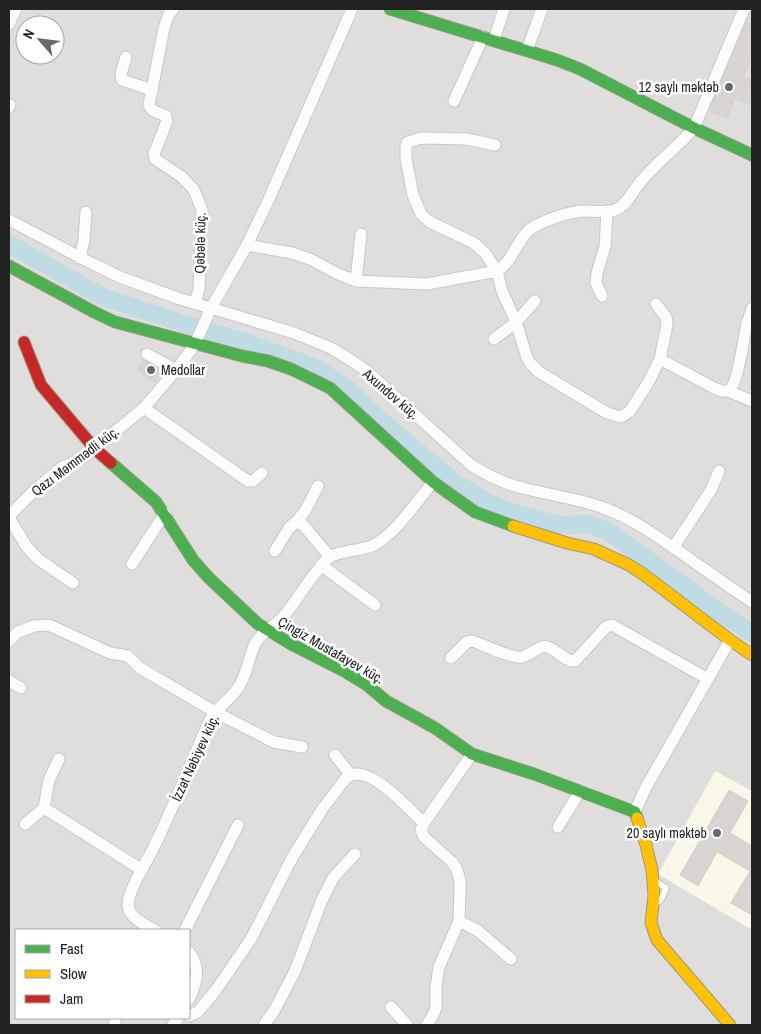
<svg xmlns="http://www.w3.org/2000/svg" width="761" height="1034" viewBox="0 0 761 1034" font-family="'Archivo Narrow',sans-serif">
  <rect width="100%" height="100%" fill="#f0eeeb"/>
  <path fill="#dfdedc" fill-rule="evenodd" d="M9,9H752V1025H9ZM25,25H55V55H25ZM16,930H189V1018H16Z"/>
  <polygon fill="#f8f7e8" points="715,771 752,791 752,930 658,874"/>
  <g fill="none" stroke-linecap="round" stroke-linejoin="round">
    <polyline stroke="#bfdbe3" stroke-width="18" points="9,244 103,297 179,322 242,341 316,368 350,391 377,417 455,483 489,503 514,513 559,525 587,524 608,531 721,613 752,633"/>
  </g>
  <g fill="#d7d4d2" stroke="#d3d0cc">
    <polygon points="746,23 752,25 752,55 743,77 752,81 752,105 735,98 727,118 709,111"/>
    <polygon points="143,360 162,371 154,382 137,370"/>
    <polygon points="729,790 748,801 730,833 752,846 752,915 731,903 750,871 717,852 698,886 680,875"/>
  </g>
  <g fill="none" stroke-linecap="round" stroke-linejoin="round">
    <defs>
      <g id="lane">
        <polyline points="751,9 752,9"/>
        <polyline points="654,880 666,888 662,898 658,902"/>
      </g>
      <g id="street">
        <polyline points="173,9 169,14 164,28 149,105 152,110 166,116 167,121 154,154 155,159 182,177 194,190 202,210 199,289 195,303"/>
        <polyline points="9,24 16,9"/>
        <polyline points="494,40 504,9"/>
        <polyline points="527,50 542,9"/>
        <polyline points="126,57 121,74 122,80 152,90"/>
        <polyline points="454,101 483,37"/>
        <polyline points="9,107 10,105"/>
        <polyline points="495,145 466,139 421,138 408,142 406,145 406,159 413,195 421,214 430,222 474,243 485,253 497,271 502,291 516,322 527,358 531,364 539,372 607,413 621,417 630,411 648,383 660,359 667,325 666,317 656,304"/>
        <path d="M9,220L93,264L120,277L177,298L294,333L331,348L349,359L368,372L471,465C487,475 504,484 523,488C549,495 576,498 601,507C630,517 655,535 680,552C704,569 728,586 752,602"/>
        <path d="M247,245L292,253L310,259L336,273L356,281L427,284L497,271C514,261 517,237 533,227C549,219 567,212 584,211C594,211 606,213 615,210C625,207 632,193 638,185C654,164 677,148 694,128L744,9"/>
        <polyline points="80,258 84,240 86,212"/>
        <polyline points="356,281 361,234"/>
        <polyline points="602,296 596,283 597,273 605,247 607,211"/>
        <polyline points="494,339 516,322 535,301"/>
        <polyline points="147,354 176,370"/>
        <path d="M660,359L714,388C719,390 724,393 729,390C738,385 744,335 747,323C749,318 751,313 752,308"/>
        <polyline points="728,391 752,401"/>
        <polyline points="144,408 248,481 253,481 262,473"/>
        <polyline points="9,516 36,489 61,468 84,457 144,408 176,370 188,354 195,344 211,308 247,245 269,199 352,9"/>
        <polyline points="9,518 27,547 38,559 73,583"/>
        <polyline points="297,521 304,526 330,557"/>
        <polyline points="673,548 711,490 719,471"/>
        <polyline points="275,551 289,528 297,521 305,511 318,486"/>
        <polyline points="132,564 165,513"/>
        <polyline points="321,565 375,605"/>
        <polyline points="9,641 18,632 34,626 49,625 110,653 128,656 140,668 215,712 274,742 302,747"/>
        <path d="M451,658L467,642L473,641C483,645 513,659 522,657C530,656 540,644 547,647C558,650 563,661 575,661L606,627L612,625L708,679"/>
        <polyline points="9,681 21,688"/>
        <polyline points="335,755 350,774"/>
        <polyline points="44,808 142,870"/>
        <polyline points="635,812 645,789 730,640"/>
        <polyline points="25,824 44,808 49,780 59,759"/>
        <polyline points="558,827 580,791"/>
        <polyline points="459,921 477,930 511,959"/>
        <path d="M155,930C145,925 129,918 128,905C128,890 146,863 153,849C173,808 190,765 209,722C211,719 212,716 215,713C222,704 232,697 238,688C248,674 248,657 256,642C263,631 275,626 283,617C296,602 305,585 317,571C321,566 325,560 330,557C343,549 360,552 374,545C397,532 416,502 433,482"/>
        <polyline points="185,930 238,825"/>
        <path d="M189,952C201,967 197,983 189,999"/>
        <polyline points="391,1007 407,1025"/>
        <path d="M189,1016L198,1012L216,990L251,939L292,858L323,808L346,778C367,760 408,809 424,823"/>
        <polyline points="114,1025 115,1022"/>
        <polyline points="173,1025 178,1018"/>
        <polyline points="264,1025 274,1011 295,971 322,900 333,878 355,854"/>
        <polyline points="427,1025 434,1013 436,1007 436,987 439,967 459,921 460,889 460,881 457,870 452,862 424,837 421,830 424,823 472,754"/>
      </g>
      <g id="fast">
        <polyline points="390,9 557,60 580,69 694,128 752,155"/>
        <polyline points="9,266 94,312 115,322 242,356 268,361 291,369 330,388 433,482 475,512 513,526"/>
        <polyline points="111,463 156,502 193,560 208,577 258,624 291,644 344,671 367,685 386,701 435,728 472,754 534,774 635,812 637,818"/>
      </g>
      <g id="slow">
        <polyline points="513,526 567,543 594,549 629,565 643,574 730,640 752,655"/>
        <polyline points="637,818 646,845 652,870 654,896 651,923 657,940 730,1025"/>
      </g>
      <polyline id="jam" points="24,342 41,385 95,449 111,463"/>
    </defs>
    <use href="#lane" stroke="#c9c8c7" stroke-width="8"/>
    <use href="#street" stroke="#c9c8c7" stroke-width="13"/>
    <use href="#fast" stroke="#999a82" stroke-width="13"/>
    <use href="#slow" stroke="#999a82" stroke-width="13"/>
    <use href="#jam" stroke="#999a82" stroke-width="13"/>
    <use href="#lane" stroke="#fdfcfc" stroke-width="5.5"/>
    <use href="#street" stroke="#fdfcfc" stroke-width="11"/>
    <use href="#fast" stroke="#4caf50" stroke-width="11"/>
    <use href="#slow" stroke="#ffc107" stroke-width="11"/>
    <use href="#jam" stroke="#c62828" stroke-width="11"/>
  </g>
  <g fill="#6a6968" stroke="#fff" stroke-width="2">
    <circle cx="729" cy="87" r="5"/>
    <circle cx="151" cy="370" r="5"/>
    <circle cx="717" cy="833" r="5"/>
  </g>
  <g text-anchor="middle" stroke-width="5" stroke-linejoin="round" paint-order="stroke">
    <g font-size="14" fill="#222" stroke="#fff" text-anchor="end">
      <text x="719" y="92">12 saylı məktəb</text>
      <text x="161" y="375" text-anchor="start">Medollar</text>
      <text x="707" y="838">20 saylı məktəb</text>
    </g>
    <g font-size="14" fill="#222" stroke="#fff">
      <text transform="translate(200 243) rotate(-89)" y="5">Qəbələ küç.</text>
      <text transform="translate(391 394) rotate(41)" y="5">Axundov küç.</text>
      <text transform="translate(75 461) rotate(-37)" y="5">Qazı Məmmədli küç.</text>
      <text transform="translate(331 650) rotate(30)" y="5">Çingiz Mustafayev küç.</text>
      <text transform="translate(195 758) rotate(-65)" y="5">İzzət Nəbiyev küç.</text>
    </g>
  </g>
  <rect width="761" height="1034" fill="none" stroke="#222222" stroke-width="20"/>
  <rect x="15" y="929" width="175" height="90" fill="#ffffff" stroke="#a7a7a7"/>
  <rect x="25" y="945" width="25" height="8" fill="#4caf50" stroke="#a7a7a7"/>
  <text x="60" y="954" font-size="15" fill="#222222">Fast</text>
  <rect x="25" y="970" width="25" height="8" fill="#ffc107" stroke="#a7a7a7"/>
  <text x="60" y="979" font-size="15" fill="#222222">Slow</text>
  <rect x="25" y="995" width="25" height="8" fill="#c62828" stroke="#a7a7a7"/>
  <text x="60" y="1004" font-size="15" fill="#222222">Jam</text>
  <g transform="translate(40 40) rotate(298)"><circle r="24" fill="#ffffff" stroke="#a7a7a7"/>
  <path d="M0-4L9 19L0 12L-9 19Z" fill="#6a6968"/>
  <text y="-8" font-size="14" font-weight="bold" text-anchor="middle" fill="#222222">N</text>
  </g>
</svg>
